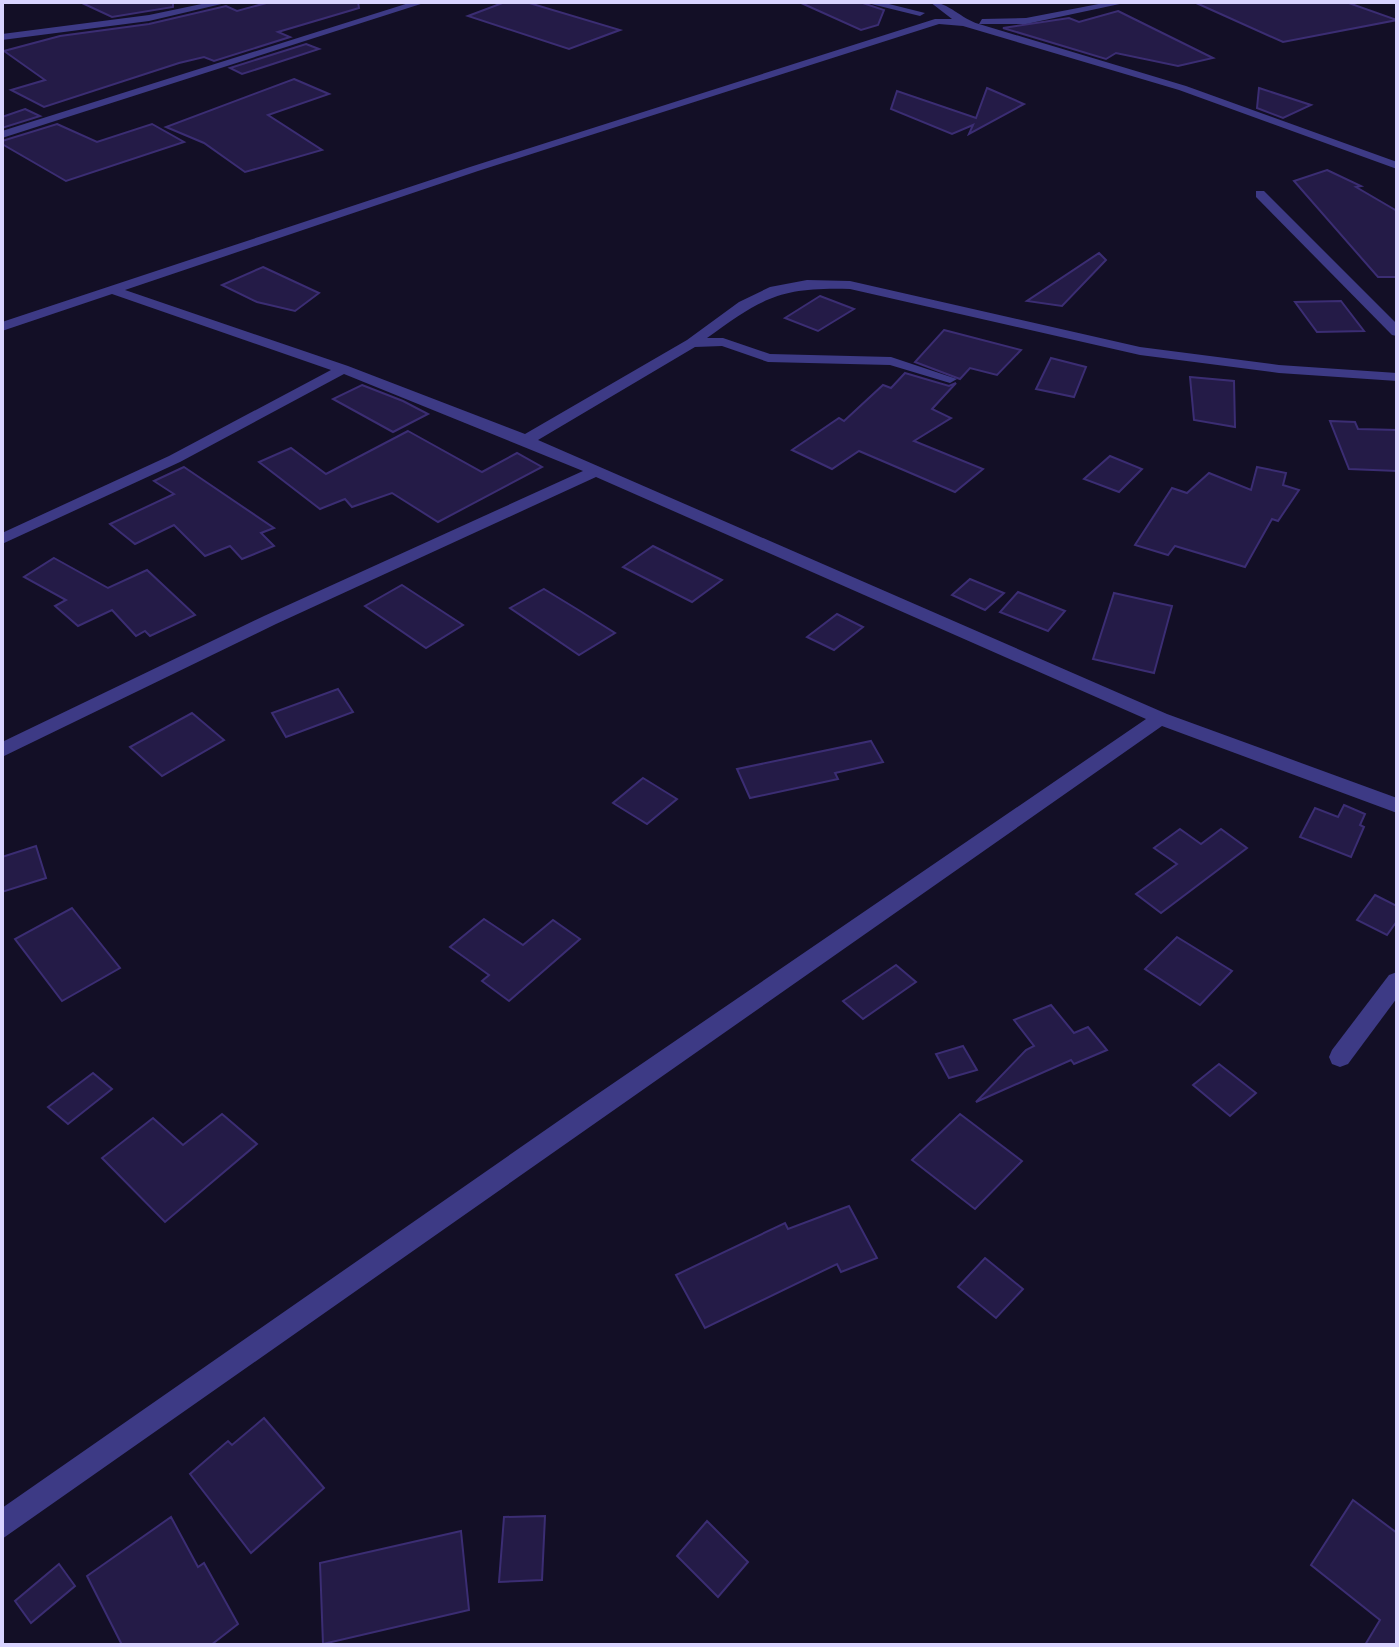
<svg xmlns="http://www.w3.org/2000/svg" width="1399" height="1647" viewBox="0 0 1399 1647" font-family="'IBM Plex Sans',sans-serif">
  <rect width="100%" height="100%" fill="#130f26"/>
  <g fill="#241b47" stroke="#3b2d73" stroke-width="2">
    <polygon points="80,2 173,2 173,7 112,17"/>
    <polygon points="270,2 358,2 359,8 278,32 290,37 214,61 204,57 179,63 44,107 11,90 45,80 4,51 60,36 149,24 226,6 237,11"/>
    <polygon points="505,2 526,2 620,30 569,49 468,16"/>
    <polygon points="799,2 860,2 884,10 878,25 861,30"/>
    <polygon points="1194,2 1346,2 1397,20 1283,42"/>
    <polygon points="1118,11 1213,58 1178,66 1116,53 1106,59 1003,28 1069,18 1079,22"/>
    <polygon points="306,44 319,49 242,74 230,68"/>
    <polygon points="294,79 329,94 268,115 322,150 245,172 204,143 166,127"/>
    <polygon points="987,88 1024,104 969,134 973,125 952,134 891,109 897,91 976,118"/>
    <polygon points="1259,88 1311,105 1283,118 1257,108"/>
    <polygon points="25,109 40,116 2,128 2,117"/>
    <polygon points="57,124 97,142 152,124 184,142 66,181 2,144 2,141"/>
    <polygon points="1327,170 1361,186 1356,187 1397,211 1397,277 1378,277 1294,181"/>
    <polygon points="1099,253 1106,260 1062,306 1027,301"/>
    <polygon points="263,267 319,293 295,311 257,302 222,285"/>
    <polygon points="820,296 854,309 818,331 785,318"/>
    <polygon points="1341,301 1364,331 1317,332 1295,302"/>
    <polygon points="944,330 1021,350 997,375 970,368 960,379 915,362"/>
    <polygon points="1051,358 1086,367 1074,397 1036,389"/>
    <polygon points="905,373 949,386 956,383 932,409 951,418 914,441 983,469 955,492 859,451 832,469 792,450 839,418 844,421 883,385 891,388"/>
    <polygon points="1190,377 1234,381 1235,427 1194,420"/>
    <polygon points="362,385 403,401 428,414 393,432 333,399"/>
    <polygon points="1330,421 1355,422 1358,429 1397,430 1397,471 1349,469"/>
    <polygon points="408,431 482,472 517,453 542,467 438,522 392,493 352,507 345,499 320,509 259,462 291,448 326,474"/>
    <polygon points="1110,456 1142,469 1119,492 1084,479"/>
    <polygon points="184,467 274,528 261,533 274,546 242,559 230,546 205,556 174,525 135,544 110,524 174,494 154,481"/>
    <polygon points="1257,467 1286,473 1283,485 1299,490 1278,521 1272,519 1245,567 1175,546 1168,555 1135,545 1172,488 1187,493 1209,473 1251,490"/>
    <polygon points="653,546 722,580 692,602 623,567"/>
    <polygon points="54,558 108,588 147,570 195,615 150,636 145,631 136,636 112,610 78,626 55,606 66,600 24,577"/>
    <polygon points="970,579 1004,593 985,610 952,595"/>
    <polygon points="402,585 463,625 426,648 365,606"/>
    <polygon points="544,589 580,611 615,633 579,655 510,608"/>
    <polygon points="1018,592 1065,611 1048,631 1000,612"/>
    <polygon points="1114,593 1172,606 1154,673 1093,659"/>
    <polygon points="837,614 863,627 834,650 807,637"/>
    <polygon points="338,689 353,712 286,737 272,713"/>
    <polygon points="192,713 224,740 162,776 130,747"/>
    <polygon points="871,741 883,762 835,773 838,779 750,798 737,769"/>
    <polygon points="643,778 677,799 647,824 613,803"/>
    <polygon points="1344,805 1365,814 1360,825 1364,827 1351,857 1300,837 1315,808 1338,817"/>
    <polygon points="1180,829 1201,844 1221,829 1247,848 1161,913 1136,894 1177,864 1154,848"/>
    <polygon points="36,846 46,878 2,892 2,857"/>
    <polygon points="1375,895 1397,906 1397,921 1387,935 1357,920"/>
    <polygon points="72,908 120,968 62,1001 15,939"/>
    <polygon points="484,919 523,945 553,920 580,939 509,1001 482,981 489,975 450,947"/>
    <polygon points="1177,937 1232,971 1200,1005 1145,969"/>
    <polygon points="896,965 916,982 863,1019 843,1001"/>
    <polygon points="1051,1005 1074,1033 1088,1027 1107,1050 1074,1064 1071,1060 976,1102 1026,1050 1034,1046 1014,1020"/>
    <polygon points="963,1046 977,1070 949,1078 936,1054"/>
    <polygon points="1219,1064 1256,1093 1230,1116 1193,1085"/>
    <polygon points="93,1073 112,1089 68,1124 48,1107"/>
    <polygon points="222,1114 257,1144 165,1222 102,1158 153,1118 183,1145"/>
    <polygon points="960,1114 1022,1161 975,1209 912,1160"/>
    <polygon points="849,1206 877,1258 841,1272 837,1264 705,1328 676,1275 785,1223 788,1229"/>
    <polygon points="985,1258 1023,1289 996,1318 958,1287"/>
    <polygon points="264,1418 324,1488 251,1553 190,1474 228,1441 232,1445"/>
    <polygon points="1353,1500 1397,1533 1397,1645 1365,1645 1380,1620 1311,1565"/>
    <polygon points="545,1516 542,1580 499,1582 504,1517"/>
    <polygon points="171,1517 198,1567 204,1563 238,1624 211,1645 122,1645 87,1576"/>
    <polygon points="707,1521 748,1562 718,1597 677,1556"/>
    <polygon points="461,1531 469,1610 323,1644 320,1563"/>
    <polygon points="59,1564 75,1586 31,1623 15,1601"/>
  </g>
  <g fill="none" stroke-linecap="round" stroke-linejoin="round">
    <g fill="#3d3a85" fill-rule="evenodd">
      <polygon points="211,2 230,2 149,21 2,40 2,34 149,15"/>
      <polygon points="412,2 427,2 2,138 2,131"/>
      <polygon points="863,2 881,2 925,13 920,16"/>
      <path d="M930,2C949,2 961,19 979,24L982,19L1026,18L1109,2H1129L1026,24H979L1186,86L1397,162V169L1179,90L963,26L939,24L478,171L125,290L348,366L525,434L687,340L739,302L770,287L807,280L850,281L1140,347L1279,365L1397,373V381L1279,373L1140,355L850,289C780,287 762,298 707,338H723L770,354L891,357L957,379L950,383L890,365L768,362L722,346L695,347L538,440L1167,714L1397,798V813L1162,726L2,1539V1508L580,1106L1146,719L596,477L276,624L2,757V742L264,616L583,471L344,374L180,462L2,544V533L169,456L331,370L112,294L2,331V322L470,167L935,19H952Z"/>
      <polygon points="1256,191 1264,191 1397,324 1397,336 1392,335 1256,197"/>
      <polygon points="1397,972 1397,998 1348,1064 1340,1067 1332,1064 1329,1057 1332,1050 1389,975"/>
    </g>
  </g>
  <rect width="1399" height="1647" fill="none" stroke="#d9d4ff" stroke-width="8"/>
</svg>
